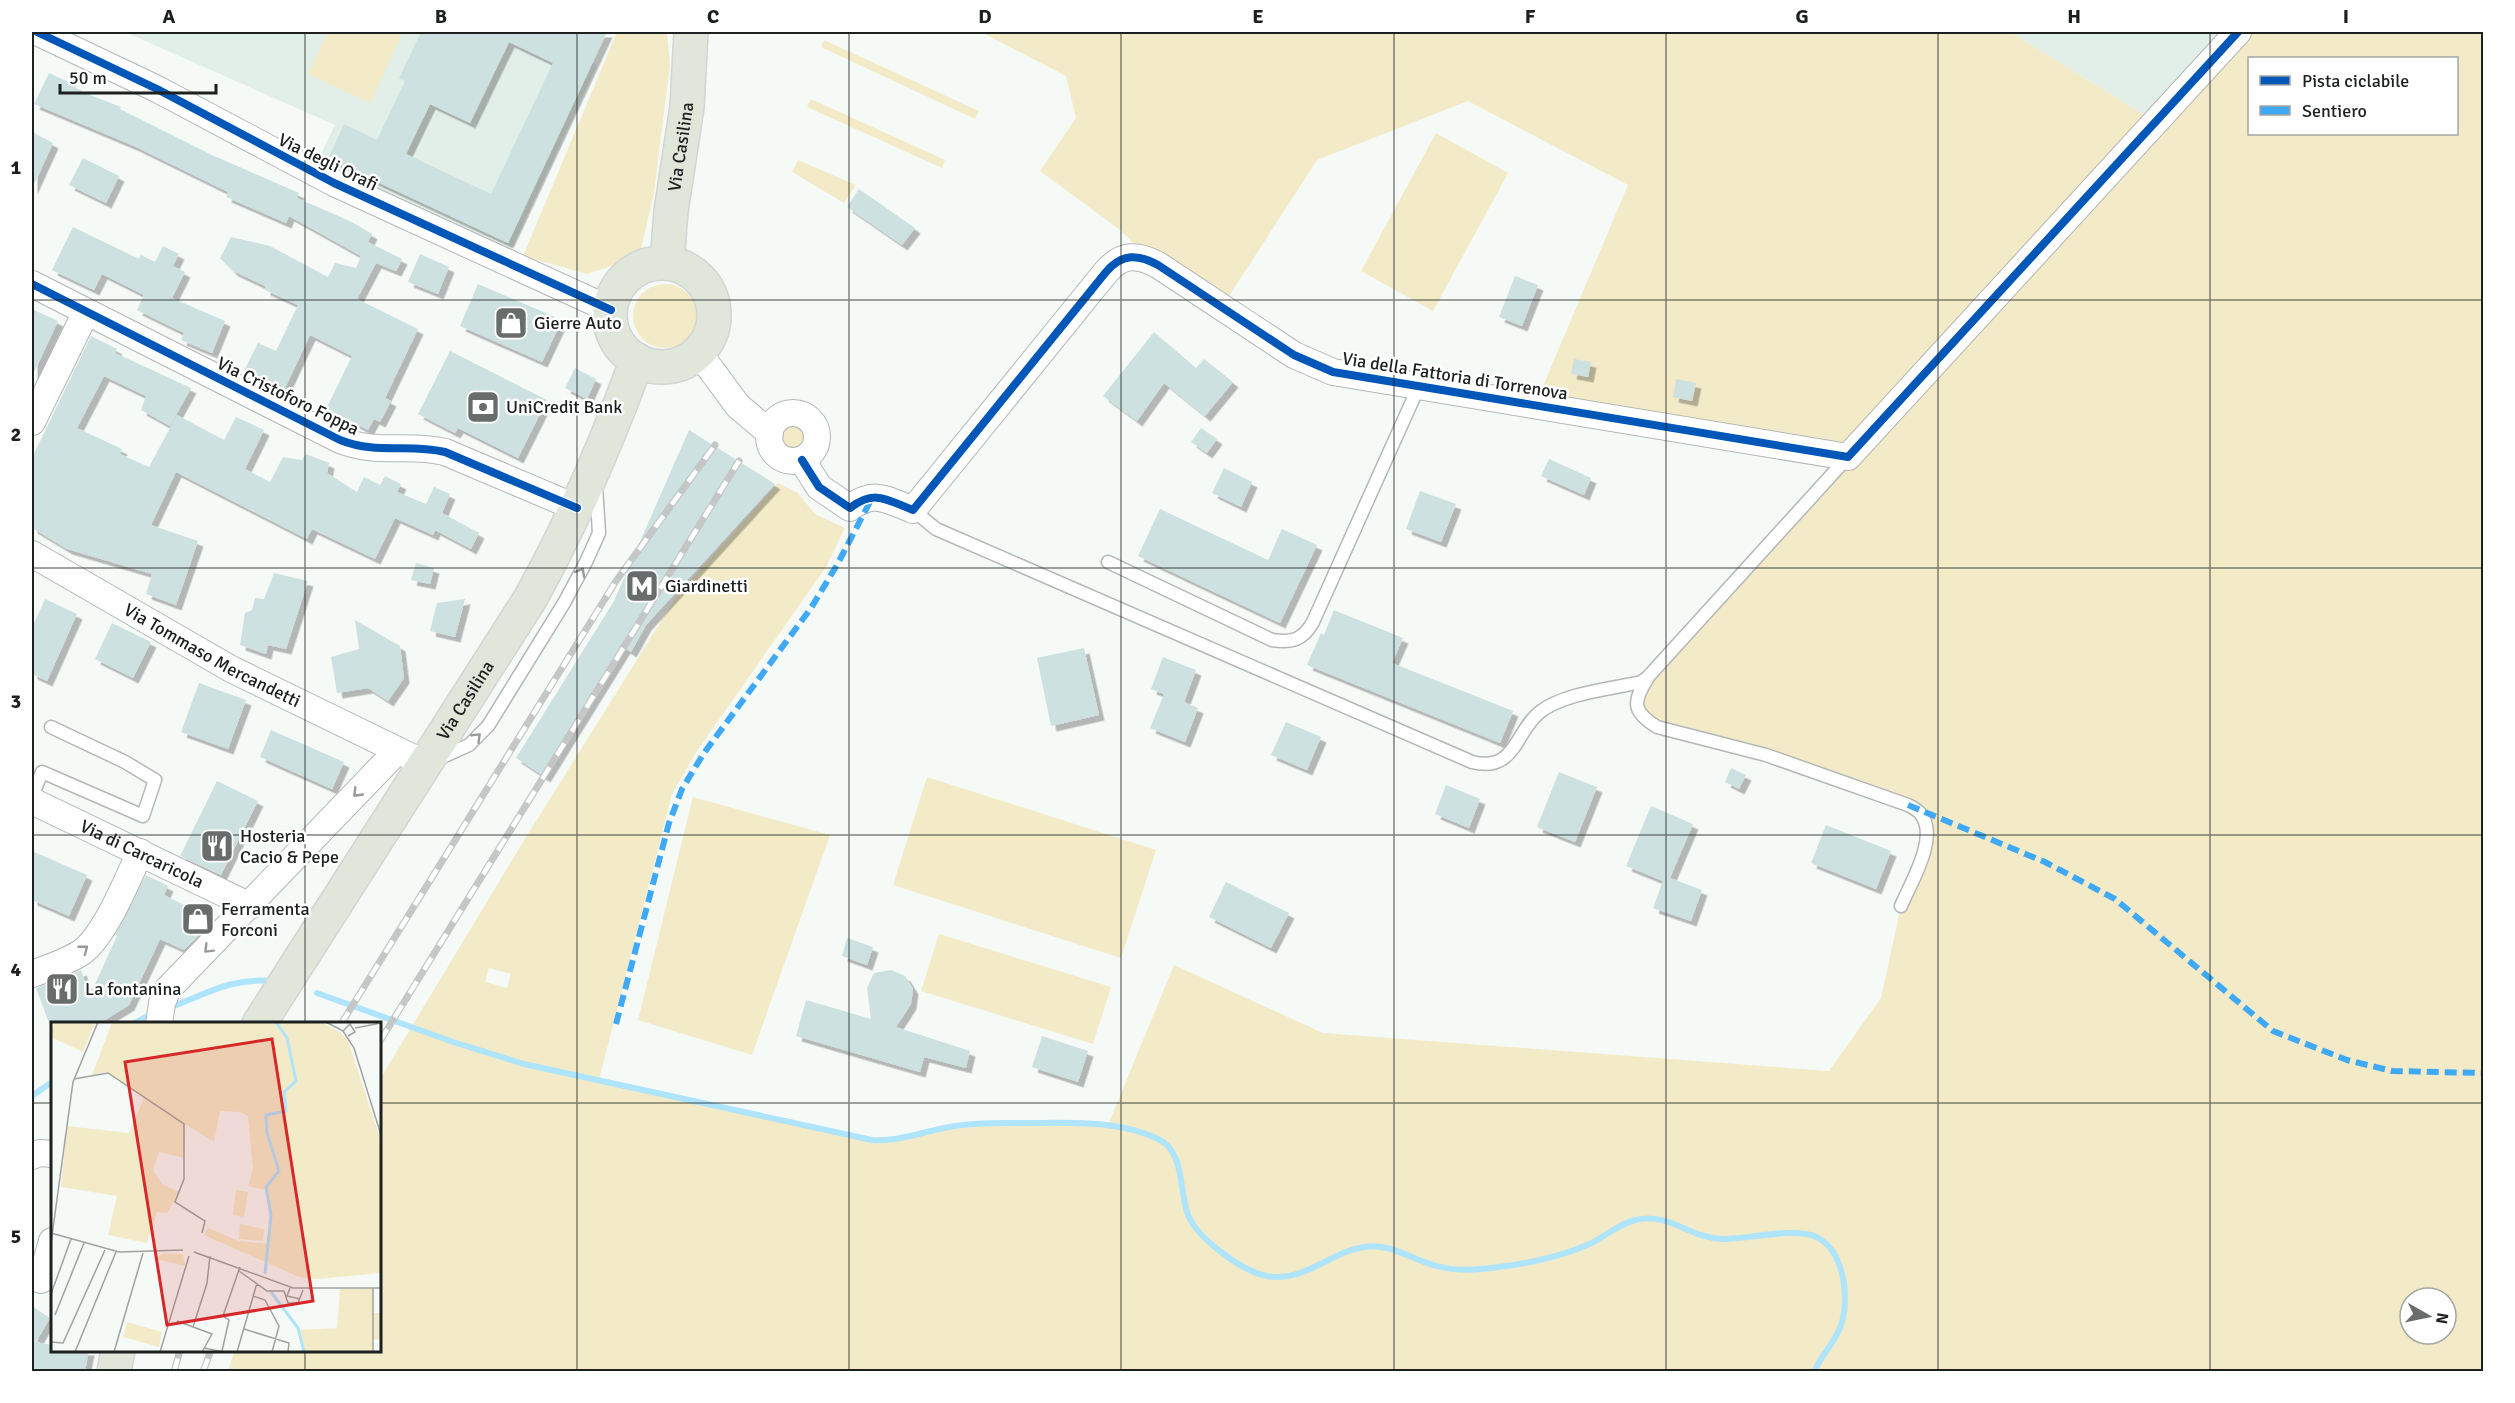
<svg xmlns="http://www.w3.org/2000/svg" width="2515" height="1403" viewBox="0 0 2515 1403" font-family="Signika,sans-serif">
  <defs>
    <filter id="shadow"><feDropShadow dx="5.5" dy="5.5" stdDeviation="0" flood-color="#0004"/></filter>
  </defs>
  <rect width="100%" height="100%" fill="#f5faf7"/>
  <g fill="#e2eee8">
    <polygon points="125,32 524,32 597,65 510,252 317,162 335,125"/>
    <polygon points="2010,32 2222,32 2146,116"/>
  </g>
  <g fill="#f3ebc8" fill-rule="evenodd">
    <polygon points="328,32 403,32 370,103 308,74"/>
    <polygon points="617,32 667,32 670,65 654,193 639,257 587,274 523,256"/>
    <path d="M981,32H2010L2154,121L2240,32H2483V1371L228,1372L234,1351L380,1350V1079L523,842L678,594L778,483L798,493L815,514L845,528L826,567L697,751L672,794L599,1080L882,1141C956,1126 1033,1120 1108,1125L1174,965L1323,1033L1829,1071L1881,998L1901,906L1923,855L1920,812L1730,745L1657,727L1638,711L1662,661L1847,458L1535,405L1628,185L1468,101L1317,160L1222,307L1152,261L1120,230L1040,171L1076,118L1066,76ZM2250,58H2456V134H2250ZM489,968L511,974L507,988L485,982ZM2410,1298H2446V1334H2410Z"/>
    <polygon points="824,40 979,111 975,119 821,47"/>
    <polygon points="811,99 945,160 942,168 807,107"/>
    <polygon points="1436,133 1508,173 1433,311 1361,271"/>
    <polygon points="798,160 856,185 844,203 792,172"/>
    <circle cx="665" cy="316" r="32"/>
    <circle cx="793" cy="438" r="12"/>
    <polygon points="927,777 1156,850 1121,958 893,885"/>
    <polygon points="693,797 830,835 752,1055 638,1020"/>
    <polygon points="939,934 1111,987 1093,1044 921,991"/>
  </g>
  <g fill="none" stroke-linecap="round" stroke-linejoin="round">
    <g stroke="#afe4fd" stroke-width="6">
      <path d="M317,993L453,1042L524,1064L872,1140C901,1142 926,1130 955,1126C979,1122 1003,1123 1027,1123C1071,1123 1118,1120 1158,1139C1185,1151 1179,1192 1188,1215C1198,1239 1243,1272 1267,1276C1304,1283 1330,1252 1364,1247C1390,1243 1409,1258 1433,1265C1455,1272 1477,1270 1499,1267C1526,1264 1562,1256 1587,1245C1604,1238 1616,1225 1635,1220C1670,1212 1689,1238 1722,1239C1750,1239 1778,1230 1806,1234C1843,1239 1851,1296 1841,1325C1835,1343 1821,1355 1814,1372"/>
      <path d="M174,1006C210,992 231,978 272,981"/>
      <polyline points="133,1024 146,1017"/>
      <polyline points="32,1096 52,1082"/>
    </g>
  </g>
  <g fill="#cde1e0" fill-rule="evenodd" filter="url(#shadow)">
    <path d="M421,32H607L508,243L328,159L344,124L377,140L405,81L399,78ZM509,42L553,63L491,194L406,154L430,104L470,123Z"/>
    <polygon points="49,73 77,86 75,89 121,107 120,109 212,155 299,193 297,198 352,222 372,234 368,242 402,259 396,271 376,263 357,299 418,329 385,398 391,401 380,422 374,419 368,430 326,409 352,356 310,335 285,388 245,369 258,343 276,351 298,305 265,290 265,286 233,271 220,258 231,237 270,246 328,277 335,263 356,268 361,256 289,216 286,223 226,197 228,192 134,146 34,104"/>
    <polygon points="32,132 53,143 32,189"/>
    <polygon points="83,158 119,176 106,203 69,185"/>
    <polygon points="859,189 915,228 902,245 847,207"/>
    <polygon points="73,227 139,259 141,255 155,262 163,246 179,254 173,266 185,272 172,298 225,321 212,353 181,340 184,333 137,310 144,295 102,274 94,290 52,270"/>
    <polygon points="420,254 449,267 438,294 408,282"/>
    <polygon points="1515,276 1538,285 1522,326 1499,317"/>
    <polygon points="478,284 562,320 542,362 460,326"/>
    <polygon points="32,309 58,321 32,377"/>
    <polygon points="1154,332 1196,368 1204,359 1233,382 1205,416 1164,383 1137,421 1103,396"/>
    <polygon points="91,336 117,349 115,353 191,388 170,426 141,410 146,396 104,376 77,428 122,449 120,454 149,467 177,415 224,440 236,417 264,430 245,469 270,482 283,457 302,460 306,454 329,463 327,473 357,492 364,477 380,485 385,476 401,484 397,492 426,504 434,487 450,494 442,513 479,533 471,549 435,530 433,535 395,518 375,559 312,529 307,539 176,472 151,525 198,541 176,605 146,594 152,574 67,549 32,528 32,458"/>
    <polygon points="450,351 547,400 518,458 458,428 455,433 418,414"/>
    <polygon points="1574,359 1591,362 1588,377 1571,374"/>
    <polygon points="575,368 596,379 587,399 565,388"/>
    <polygon points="1676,379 1696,383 1692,401 1673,397"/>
    <polygon points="1201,428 1217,439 1207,453 1191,442"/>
    <polygon points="689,430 775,484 646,625 631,652 625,648 545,777 516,758 614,601"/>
    <polygon points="1549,459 1591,478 1584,495 1541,476"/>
    <polygon points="1224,468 1252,482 1241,507 1212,493"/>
    <polygon points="1420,491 1456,504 1441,542 1406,529"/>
    <polygon points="1160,509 1268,560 1282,529 1317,545 1280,623 1138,556"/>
    <polygon points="416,563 434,568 430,584 411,580"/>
    <polygon points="274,573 308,581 286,649 268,645 266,654 240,645 245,613 252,610 255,598 264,599"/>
    <polygon points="45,599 77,614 47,681 32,674 32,628"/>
    <polygon points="465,599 455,637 430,631 437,603"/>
    <polygon points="1334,610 1403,638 1392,663 1513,711 1500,743 1307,665 1321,633 1324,635"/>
    <polygon points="355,620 400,646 404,678 388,701 368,688 337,693 331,657 359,649"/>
    <polygon points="112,623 151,642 133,678 95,659"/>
    <polygon points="1084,648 1099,715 1051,726 1037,658"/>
    <polygon points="1163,657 1196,670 1184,702 1198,708 1185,742 1150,728 1164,694 1151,689"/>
    <polygon points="199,683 246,700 228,749 181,732"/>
    <polygon points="1286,722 1321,737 1307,770 1271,755"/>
    <polygon points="271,730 344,762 332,789 260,757"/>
    <polygon points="1731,768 1746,775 1739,789 1725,782"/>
    <polygon points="1559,772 1597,787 1575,842 1537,827"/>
    <polygon points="217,781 258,801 221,875 180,856"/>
    <polygon points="1446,785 1480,799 1469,828 1435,814"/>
    <polygon points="1651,806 1693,824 1670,878 1702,890 1691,921 1653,908 1663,881 1626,866"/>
    <polygon points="1826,825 1891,851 1876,889 1811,863"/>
    <polygon points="32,851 87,875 69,916 32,900"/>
    <polygon points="146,875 168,886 164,895 214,920 184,950 160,939 129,1005 100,1023 49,1023 36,988 81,970 90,995 117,936 115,935"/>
    <polygon points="1226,882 1289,913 1271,948 1209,917"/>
    <polygon points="847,938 873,947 867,965 842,956"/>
    <polygon points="891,970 905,976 913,989 911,1004 896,1027 970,1051 966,1068 924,1057 920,1072 796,1036 806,1000 871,1019 867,988 874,973"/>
    <polygon points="1042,1036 1088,1051 1078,1082 1032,1067"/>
    <polygon points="32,1306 50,1318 36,1342 52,1345 52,1350 89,1350 85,1371 32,1371"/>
  </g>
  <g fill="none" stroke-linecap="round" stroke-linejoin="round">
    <defs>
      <g id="service">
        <path d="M913,510L936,529L1472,762C1516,773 1515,731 1540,712C1564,693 1611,689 1641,682L1647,678L1847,458"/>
        <path d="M1108,562L1272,640C1292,643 1303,640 1313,622L1419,386"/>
        <path d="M1647,679C1632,703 1633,712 1657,727L1766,755L1908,805C1912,807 1917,810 1920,813C1940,836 1911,882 1901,906"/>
        <polyline points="438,759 469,745 488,726 564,603 586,562 599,533 596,486"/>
        <polyline points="32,796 42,772 143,816 155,780 125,762 51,727"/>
      </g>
      <g id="minor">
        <polyline points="37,32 157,89 334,183 611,310"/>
        <path d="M32,284L340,440C378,455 408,443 445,452L577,508"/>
        <polyline points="698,352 738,406 770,433"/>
        <circle cx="793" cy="437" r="24"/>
        <polyline points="32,422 86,312"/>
        <path d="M802,460L819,487L850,508C875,489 887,500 913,510L1106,272C1122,253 1138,254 1158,265L1294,355L1333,372L1848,457L2238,32"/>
        <path id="s1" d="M32,554L231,669L426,764"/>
        <path id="s2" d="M32,801L250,906"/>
        <path d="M32,974C48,968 67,962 82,952C105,935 128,879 140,852"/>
        <polyline points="159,1024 162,1003 168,989 397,751"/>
        <polyline points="32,1156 40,1153 52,1154"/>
        <polyline points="41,1280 52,1241"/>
      </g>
      <g id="primary">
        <path id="s3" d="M667,263L671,211L687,107L691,32"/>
        <circle cx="662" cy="315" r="52"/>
        <path id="s4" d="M259,1024L530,599C573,522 607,442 637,360"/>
        <polyline points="114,1372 118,1350"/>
      </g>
    </defs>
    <use href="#service" stroke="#b4b7b5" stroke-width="15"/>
    <use href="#minor" stroke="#b4b7b5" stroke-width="28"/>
    <use href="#primary" stroke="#d2d5d3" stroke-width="36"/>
    <use href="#service" stroke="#fefefe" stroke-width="12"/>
    <use href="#minor" stroke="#fefefe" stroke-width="26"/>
    <use href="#primary" stroke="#e1e6db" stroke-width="33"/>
    <defs>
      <g id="rail">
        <polyline points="341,1024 616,581 715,445"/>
        <polyline points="380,1041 739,461"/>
        <polyline points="174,1372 180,1350"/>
        <polyline points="203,1372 211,1350"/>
      </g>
    </defs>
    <use href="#rail" stroke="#c5c6c6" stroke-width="7"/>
    <use href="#rail" stroke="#fff" stroke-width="4.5" stroke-dasharray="14" stroke-linecap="butt"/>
    <g stroke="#3fa9f5" stroke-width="6" stroke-dasharray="12 6" stroke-linecap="butt">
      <polyline points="1908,805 2045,862 2115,899 2273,1031 2347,1060 2392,1071 2484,1073"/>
      <polyline points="616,1024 669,823 682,789 704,753 811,608 837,565 873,496"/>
    </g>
    <defs>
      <g id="cycleway">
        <polyline points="37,32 157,89 334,183 611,310"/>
        <path d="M32,284L340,440C378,455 408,443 445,452L577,508"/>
        <path d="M802,460L819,487L850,508C875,489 887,500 913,510L1106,272C1122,253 1138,254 1158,265L1294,355L1333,372L1848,457L2238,32"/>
      </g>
    </defs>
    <use href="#cycleway" stroke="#fff" stroke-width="11"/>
    <use href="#cycleway" stroke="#0057b8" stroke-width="8"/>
  </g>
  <defs><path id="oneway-chevron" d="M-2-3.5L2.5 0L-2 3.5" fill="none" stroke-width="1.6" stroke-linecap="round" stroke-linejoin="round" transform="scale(1.5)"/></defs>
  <g stroke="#989a99">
    <use href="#oneway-chevron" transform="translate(581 572) rotate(-61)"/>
    <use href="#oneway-chevron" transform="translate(477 737) rotate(-44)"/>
    <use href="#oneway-chevron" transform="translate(357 793) rotate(134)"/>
    <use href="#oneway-chevron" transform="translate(84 949) rotate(-38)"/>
    <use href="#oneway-chevron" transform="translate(208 949) rotate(135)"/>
  </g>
  <path fill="none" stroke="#1c201e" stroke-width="1.5" stroke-opacity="0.55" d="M305,32V1024M577,32V1372M849,32V1372M1121,32V1372M1394,32V1372M1666,32V1372M1938,32V1372M2210,32V1372M32,300H2484M32,568H2484M32,835H2484M32,1103H52M380,1103H2484M305,1350V1372"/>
  <defs>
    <symbol id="shop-square" viewBox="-11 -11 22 22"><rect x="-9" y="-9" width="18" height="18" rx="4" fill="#686c6a" stroke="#fff"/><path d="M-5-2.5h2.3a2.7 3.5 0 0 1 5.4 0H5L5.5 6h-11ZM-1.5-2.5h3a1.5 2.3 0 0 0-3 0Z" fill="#fff"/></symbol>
    <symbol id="bank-square" viewBox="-11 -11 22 22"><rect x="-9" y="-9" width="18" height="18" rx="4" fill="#686c6a" stroke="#fff"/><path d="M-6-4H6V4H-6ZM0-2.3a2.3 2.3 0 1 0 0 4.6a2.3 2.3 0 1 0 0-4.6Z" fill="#fff"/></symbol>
    <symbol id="metro-square" viewBox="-11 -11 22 22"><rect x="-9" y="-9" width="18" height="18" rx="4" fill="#686c6a" stroke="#fff"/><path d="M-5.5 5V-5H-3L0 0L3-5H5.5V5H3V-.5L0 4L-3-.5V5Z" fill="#fff"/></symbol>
    <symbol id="restaurant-square" viewBox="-11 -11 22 22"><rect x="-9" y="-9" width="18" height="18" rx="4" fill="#686c6a" stroke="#fff"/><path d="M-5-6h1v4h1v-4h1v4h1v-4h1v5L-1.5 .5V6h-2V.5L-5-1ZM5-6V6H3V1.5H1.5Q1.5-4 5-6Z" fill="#fff"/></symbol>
  </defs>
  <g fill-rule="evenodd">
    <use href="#shop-square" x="492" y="304" width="38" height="38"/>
    <use href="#bank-square" x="464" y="388" width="38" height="38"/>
    <use href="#metro-square" x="623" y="567" width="38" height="38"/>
    <use href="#restaurant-square" x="198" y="827" width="38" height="38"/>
    <use href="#shop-square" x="179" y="900" width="38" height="38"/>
    <use href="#restaurant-square" x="43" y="970" width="38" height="38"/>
  </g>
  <g text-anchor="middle" stroke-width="5" stroke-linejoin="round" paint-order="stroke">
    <g font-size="18" fill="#1c201e" stroke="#fff">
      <text dy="6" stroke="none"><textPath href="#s3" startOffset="117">Via Casilina</textPath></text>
      <text transform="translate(328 162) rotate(26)" y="6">Via degli Orafi</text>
      <text transform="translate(1455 376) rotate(9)" y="6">Via della Fattoria di Torrenova</text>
      <text transform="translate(288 396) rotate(26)" y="6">Via Cristoforo Foppa</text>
      <text dy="6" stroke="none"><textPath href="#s1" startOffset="207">Via Tommaso Mercandetti</textPath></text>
      <text dy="6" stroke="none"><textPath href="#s4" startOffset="384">Via Casilina</textPath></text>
      <text dy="6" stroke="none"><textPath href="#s2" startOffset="122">Via di Carcaricola</textPath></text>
    </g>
    <g font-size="18" fill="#1c201e" stroke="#fff" text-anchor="start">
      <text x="534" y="329">Gierre Auto</text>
      <text x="506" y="413">UniCredit Bank</text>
      <text x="665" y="592">Giardinetti</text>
      <text x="240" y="842">Hosteria<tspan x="240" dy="21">Cacio &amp; Pepe</tspan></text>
      <text x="221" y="915">Ferramenta<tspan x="221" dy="21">Forconi</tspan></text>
      <text x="85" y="995">La fontanina</text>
    </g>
  </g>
  <g transform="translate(51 1022)">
    <rect width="330" height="330" fill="#f5faf7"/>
    <path d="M3,0H44L32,30L0,15ZM61,0H270L289,10L297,19L330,119V251L266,257L248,255L153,213L157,206L188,219L219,222L220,192L215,168L197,164L202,147L197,94L189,90L169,89L163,120L134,102L133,136L108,130L102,148L111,162L128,170L116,191L106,190L96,221L57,213L66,174L10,165L16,104L78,111L93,76L56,50L41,53ZM185,168L197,170L193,195L182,193ZM189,202L213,207L212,219L188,217ZM112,231L132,232L134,244L105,237ZM322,266V291H330V318L321,317V330H253L248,308L286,306L289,267ZM76,300L111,310L108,325L72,315Z" fill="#f3ebc8"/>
    <path fill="none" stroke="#afe4fd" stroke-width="3" d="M214,252L220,193L215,165L228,149L216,111L215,93L235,89L233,70L245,59L236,16L225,0M220,270L247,306L253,330"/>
    <path fill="none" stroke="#9ea3a0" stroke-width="1.5" d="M275,0L292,9M304,6L330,1M297,14L304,10L299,2L292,9L303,26L330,113M23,57L57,51L133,102V157L124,180L154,199L151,211M0,211L68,230L132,228M0,221L22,60L47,0M143,230L242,266H330M188,249L216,269H233L237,281H247L252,268M239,266L236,274L249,277M322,266V330M0,272L20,217M202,274L214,278L228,304L221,330M4,293L33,221M126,299L161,312L151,330M142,305L156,261L159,234M193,307L238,321L237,330M0,320L12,321L54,228M153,326L173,330M171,329L178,298L172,294L189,245M24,330L65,230M63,330L92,231M109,330L138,234M186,330L206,261"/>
    <path fill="#d62828" fill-opacity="0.15" stroke="#d62828" stroke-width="3" d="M221,17L262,279L116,303L74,40Z"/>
    <rect width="330" height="330" fill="none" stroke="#1c201e" stroke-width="3"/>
  </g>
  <rect width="2515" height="1403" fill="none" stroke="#ffffff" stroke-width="66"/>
  <rect x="2248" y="57" width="210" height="78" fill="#ffffff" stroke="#a4a6a5" stroke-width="1.5"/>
  <rect x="2260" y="76" width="30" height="9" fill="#0057b8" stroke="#a4a6a5" stroke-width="1.5"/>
  <text x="2302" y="87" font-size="18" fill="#1c201e">Pista ciclabile</text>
  <rect x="2260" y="106" width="30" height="9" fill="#3fa9f5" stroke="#a4a6a5" stroke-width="1.5"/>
  <text x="2302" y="117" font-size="18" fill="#1c201e">Sentiero</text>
  <g transform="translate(2428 1316) rotate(99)"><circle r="28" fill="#ffffff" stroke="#a4a6a5" stroke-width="1.5"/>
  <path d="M0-4.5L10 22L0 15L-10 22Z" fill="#686c6a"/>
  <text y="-9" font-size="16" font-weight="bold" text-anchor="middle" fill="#1c201e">N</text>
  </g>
  <path d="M60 84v9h156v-9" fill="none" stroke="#1c201e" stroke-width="3"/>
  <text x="69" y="84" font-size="18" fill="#1c201e" stroke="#ffffff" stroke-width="4.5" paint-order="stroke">50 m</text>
  <rect x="33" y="33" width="2449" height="1337" fill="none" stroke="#1c201e" stroke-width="2"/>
  <g font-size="20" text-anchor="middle" font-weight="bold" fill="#1c201e">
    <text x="169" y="23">A</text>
    <text x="441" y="23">B</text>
    <text x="713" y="23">C</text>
    <text x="985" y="23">D</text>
    <text x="1258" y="23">E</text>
    <text x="1530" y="23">F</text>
    <text x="1802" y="23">G</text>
    <text x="2074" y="23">H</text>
    <text x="2346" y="23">I</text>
    <text x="16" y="174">1</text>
    <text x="16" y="441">2</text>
    <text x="16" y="708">3</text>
    <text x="16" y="976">4</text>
    <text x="16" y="1243">5</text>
  </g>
</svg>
